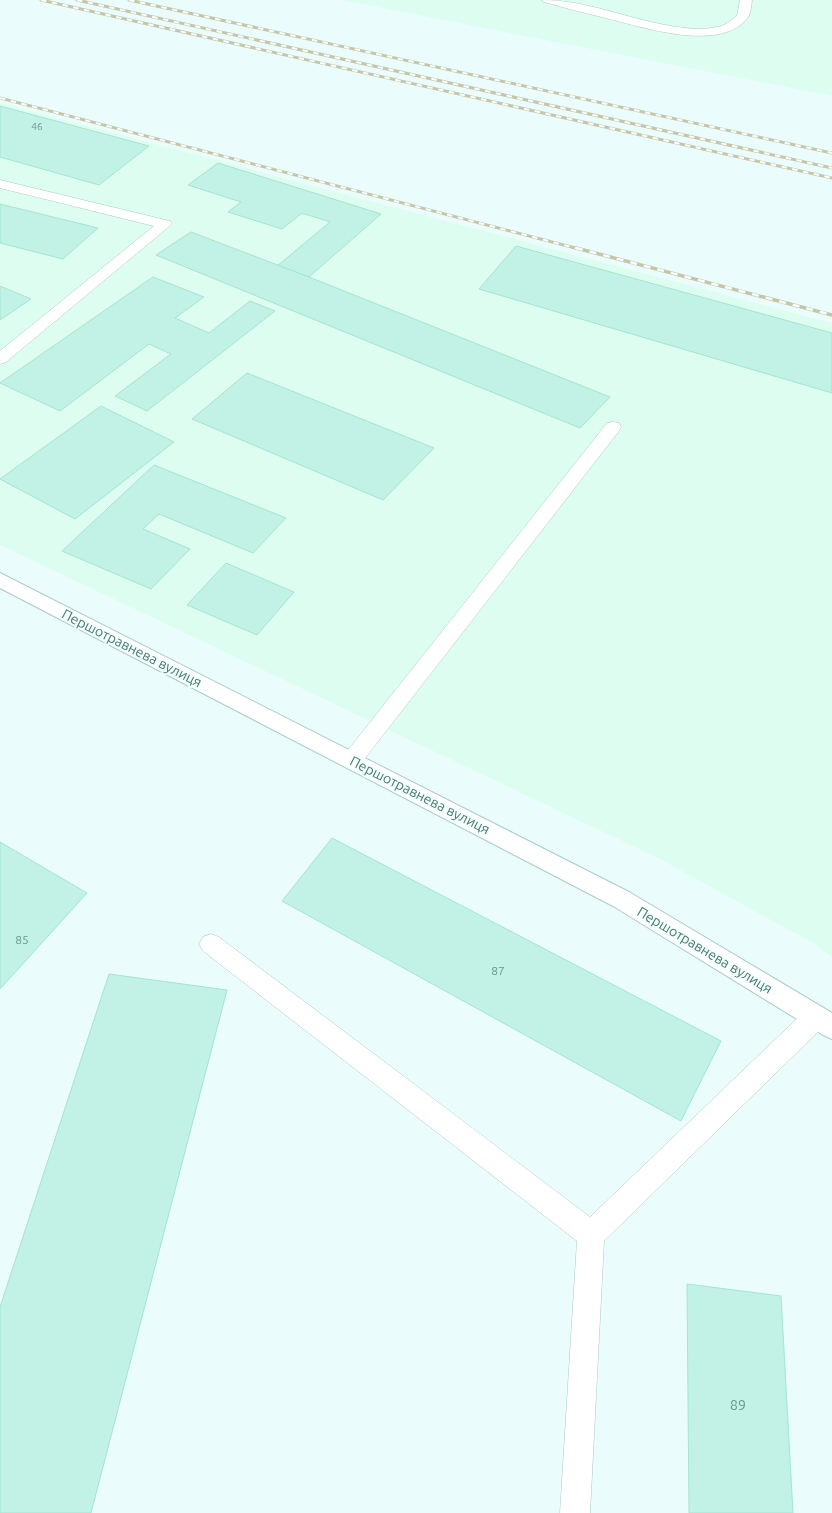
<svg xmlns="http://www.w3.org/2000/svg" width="832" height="1513" viewBox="0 0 832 1513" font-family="Ubuntu,sans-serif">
  <rect width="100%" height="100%" fill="#eafdfc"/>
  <g fill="#defdf1">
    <polygon points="341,0 832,0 832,96"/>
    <polygon points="0,103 832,323 832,957 813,943 658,858 0,545"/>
  </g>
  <g fill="#c2f2e5" stroke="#a2e5d2">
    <polygon points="0,106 149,146 99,185 0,157"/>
    <polygon points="218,163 381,214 309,277 277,266 330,222 302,213 282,229 228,212 241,202 188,185"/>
    <polygon points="0,204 98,228 63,259 0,243"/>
    <polygon points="191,232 309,277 610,397 580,428 156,255"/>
    <polygon points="516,246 832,333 832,393 479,289"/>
    <polygon points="153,277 204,297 175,318 209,333 250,301 275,311 147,411 115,396 171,354 149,344 60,411 0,383"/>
    <polygon points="0,286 31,299 0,320"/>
    <polygon points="247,373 434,448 383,500 192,419"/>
    <polygon points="101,406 174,442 75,519 0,479"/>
    <polygon points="154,465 286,518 253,553 159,514 143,529 190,549 151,589 62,551"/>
    <polygon points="226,563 294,592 257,635 187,605"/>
    <polygon points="332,838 721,1041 681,1121 282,901"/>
    <polygon points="0,842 87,893 1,988 0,988"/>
    <polygon points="109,974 227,990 91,1513 0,1513 0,1307"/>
    <polygon points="687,1284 781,1296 793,1513 689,1513"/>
  </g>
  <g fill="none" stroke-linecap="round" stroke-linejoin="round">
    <defs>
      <g id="lane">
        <path d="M542,0C586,0 628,19 671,26C685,28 701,31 716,27C725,26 730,21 737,16L740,0H752C751,7 751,15 746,20C717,52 642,27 606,18C585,13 565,8 544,2Z"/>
        <polygon points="0,180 170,221 172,224 6,362 0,364 0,351 154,226 0,188"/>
        <polygon points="613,422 619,423 621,427 619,431 359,766 352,768 345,766 341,760 345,754 607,423"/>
        <polygon points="211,934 219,937 590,1217 807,1009 816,1006 825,1009 828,1017 825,1025 604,1241 590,1513 560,1513 577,1241 203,951 199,944 203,937"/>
      </g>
      <polygon id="secondary" points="0,573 629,892 832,1013 832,1039 823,1035 613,906 0,588"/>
    </defs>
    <use href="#lane" stroke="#aacbc3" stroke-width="1"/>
    <use href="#secondary" stroke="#a8cec5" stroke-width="2"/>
    <use href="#lane" fill="#fff" fill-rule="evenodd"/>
    <use href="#secondary" fill="#fff" fill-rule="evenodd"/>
    <defs>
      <g id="rail-far1">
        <polyline points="41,0 832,178"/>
        <polyline points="77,0 832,168"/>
        <polyline points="129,0 832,153"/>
        <polyline points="0,98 579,249"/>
      </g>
      <polyline id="rail" points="576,248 832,315"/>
    </defs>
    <use href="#rail-far1" stroke="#c8c4a7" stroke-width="3"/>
    <use href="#rail" stroke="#c8c4a7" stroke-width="3.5"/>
    <use href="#rail-far1" stroke="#f1fffe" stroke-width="2" stroke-dasharray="5.5" stroke-linecap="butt"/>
    <use href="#rail" stroke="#f1fffe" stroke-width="2.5" stroke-dasharray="7" stroke-linecap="butt"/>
  </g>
  <g text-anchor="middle" stroke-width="4" stroke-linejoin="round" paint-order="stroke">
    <g font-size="10" fill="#6a978a">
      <text x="37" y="130">46</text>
    </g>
    <g font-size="12" fill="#6a978a">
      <text x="22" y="944">85</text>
      <text x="498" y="975">87</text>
    </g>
    <g font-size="14" fill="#4d796b" stroke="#f1fffe">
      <text transform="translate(132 648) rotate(27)" y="5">Першотравнева вулиця</text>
      <text transform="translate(420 795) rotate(27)" y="5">Першотравнева вулиця</text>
      <text transform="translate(705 950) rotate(31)" y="5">Першотравнева вулиця</text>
    </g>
    <g font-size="14" fill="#6a978a">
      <text x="738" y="1410">89</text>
    </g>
  </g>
</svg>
